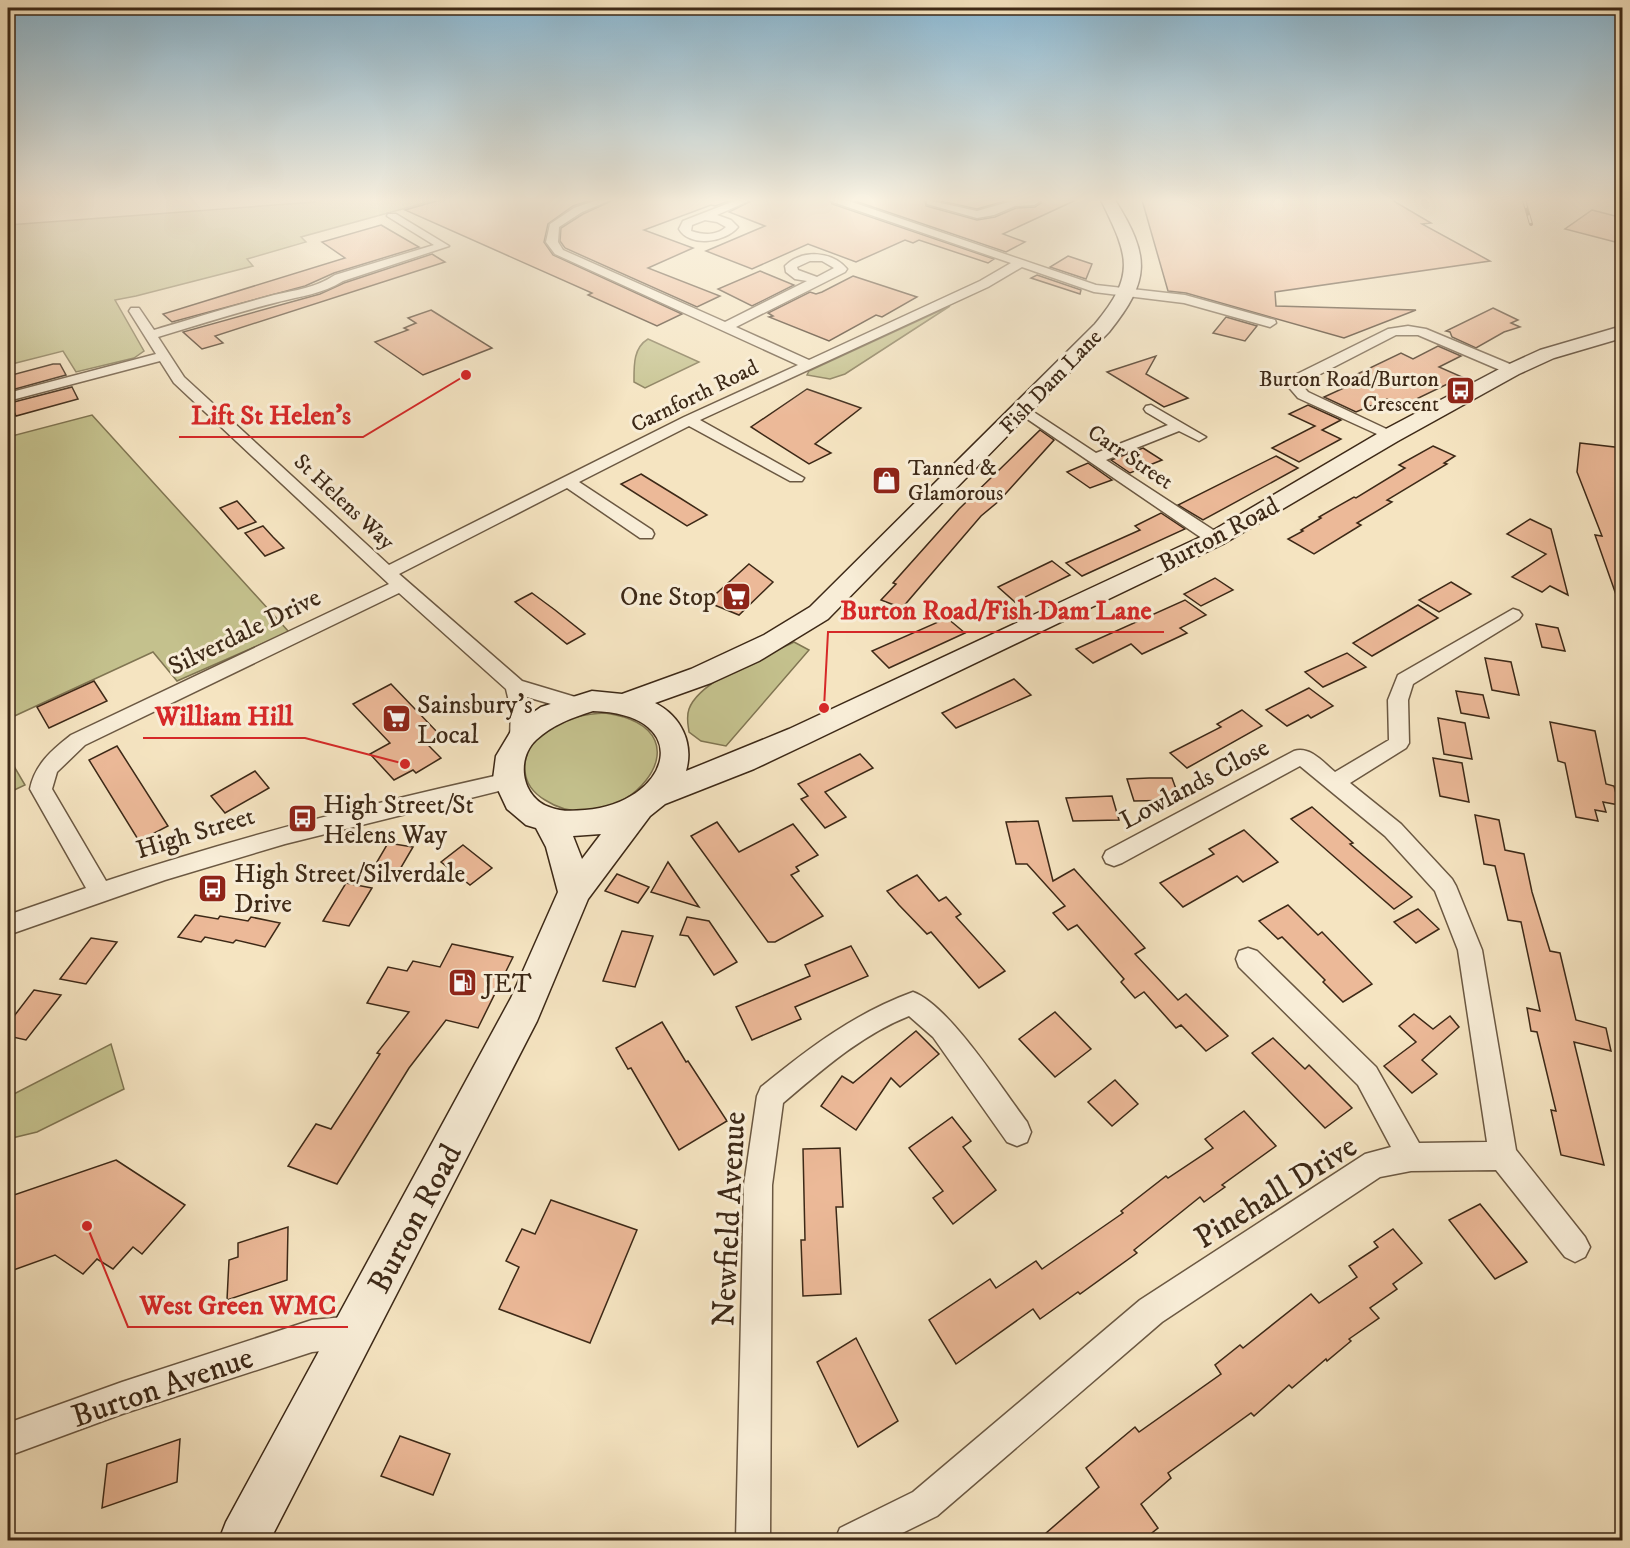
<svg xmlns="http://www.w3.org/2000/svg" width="1630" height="1548" viewBox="0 0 1630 1548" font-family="'IM FELL DW Pica',serif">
  <rect width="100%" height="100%" fill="#f5e4c1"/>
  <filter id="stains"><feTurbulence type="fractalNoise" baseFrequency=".00333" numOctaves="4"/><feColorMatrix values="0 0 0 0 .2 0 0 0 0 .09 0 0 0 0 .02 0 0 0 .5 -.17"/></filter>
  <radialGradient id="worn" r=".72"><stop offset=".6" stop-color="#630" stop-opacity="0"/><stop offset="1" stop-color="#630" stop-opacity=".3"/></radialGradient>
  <g fill="#c4c18d" stroke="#807552" stroke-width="1.5">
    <polygon points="316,200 435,200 301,237 306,242 247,259 253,266 136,296 115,300 144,351 134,358 76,372 63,351 8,365 8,225 315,202"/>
    <polygon points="950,306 845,374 830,379 807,375 809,371"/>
    <path d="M648,339L699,362L645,388L634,382C634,366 633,348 648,339Z"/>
    <polygon points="92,415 289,632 177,681 153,652 8,719 8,437"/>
    <path d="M794,642L809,650L726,746L701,741L689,732C688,724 686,717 689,709C700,679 766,656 794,642Z"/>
    <path d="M605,713C721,730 618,847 545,800C535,794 526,784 525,771C522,730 572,714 605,713Z"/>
    <polygon points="8,756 25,785 8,793"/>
    <polygon points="111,1044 124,1089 37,1132 8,1139 8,1097"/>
  </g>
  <g fill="#ecb998" stroke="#3d2917" stroke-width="1.5">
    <polygon points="440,200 591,200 573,206 548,224 544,242 553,255 682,314 657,326 588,295 592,293 405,210"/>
    <polygon points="613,200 732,200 715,206 711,205 644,230 693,248 648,268 720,296 697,307 565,248 560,241 561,228 583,214"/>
    <polygon points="753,200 830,200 832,204 994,259 988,263 919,240 913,243 905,240 856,262 808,244 752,269 706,251 765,226 729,212"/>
    <polygon points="852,200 925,200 926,206 977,220 995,217 1016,208 1035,207 1041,203 1040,200 1076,200 1003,234 1025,242 1006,252"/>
    <polygon points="936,200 1009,200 977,209"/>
    <polygon points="1142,200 1392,200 1431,223 1422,224 1490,261 1275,292 1276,306 1416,310 1344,338 1186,293 1168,291"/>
    <polygon points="1592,210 1623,218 1623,244 1565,229"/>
    <polygon points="381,225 419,247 334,273 305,286 172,322 163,314 345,258 322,242"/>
    <polygon points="432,254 445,262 215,336 223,343 202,349 183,332 320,294 344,283"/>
    <polygon points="1068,256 1092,264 1086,279 1050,267"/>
    <polygon points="760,271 794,285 752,306 718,289"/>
    <polygon points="1037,275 1081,290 1080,294 1031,278"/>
    <polygon points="853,276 917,297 882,317 876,315 829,341 769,317 773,316 768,313 810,292 816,294 822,292"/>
    <polygon points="1493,308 1518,320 1511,323 1520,327 1504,332 1476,348 1452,337 1450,332 1446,331"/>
    <polygon points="431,310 492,348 423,375 375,342 408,330 404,328 416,323 408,318"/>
    <polygon points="1226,317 1257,326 1245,341 1213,333"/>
    <polygon points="1438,346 1461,356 1439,367 1462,377 1402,406 1387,399 1356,412 1324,397 1357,382 1349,378 1401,353 1413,359"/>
    <polygon points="1156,356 1146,374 1188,398 1164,407 1107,372"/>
    <polygon points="53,364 60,364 66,375 8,391 8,376"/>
    <polygon points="72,387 78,399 16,416 10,403"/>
    <polygon points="807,389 861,408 815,444 831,453 809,464 751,427"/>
    <polygon points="1308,405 1341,420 1322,430 1341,439 1299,462 1272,448 1315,426 1289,414"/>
    <polygon points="1040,430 1054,440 999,501 981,516 902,608 881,600 896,584 893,583 959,509"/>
    <polygon points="1580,443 1623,448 1623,606 1620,606 1595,535 1602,536 1577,472"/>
    <polygon points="1433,446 1455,456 1444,463 1447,464 1387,500 1392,502 1357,523 1361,525 1314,554 1288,539 1303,531 1301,530 1321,518 1319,517 1354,497 1356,498 1405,468 1399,465"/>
    <polygon points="1143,448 1162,460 1130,473 1111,460"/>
    <polygon points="1276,456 1298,468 1203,520 1178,505"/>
    <polygon points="1088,463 1112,480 1090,488 1067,472"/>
    <polygon points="641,474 680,498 707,515 687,526 621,484"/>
    <polygon points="237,501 247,512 256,522 238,529 220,508"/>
    <polygon points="1161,513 1185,529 1082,576 1066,563 1140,530 1135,526"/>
    <polygon points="1530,519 1551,529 1568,595 1550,586 1542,592 1512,577 1546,554 1507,534"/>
    <polygon points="263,526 273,537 284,548 265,556 245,533"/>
    <polygon points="1052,561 1070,575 1015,602 998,587"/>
    <polygon points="749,564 773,582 739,615 707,602"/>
    <polygon points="1215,578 1233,590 1201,606 1184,594"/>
    <polygon points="1451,582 1471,594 1439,612 1419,600"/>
    <polygon points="532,593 555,610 585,634 567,644 515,602"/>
    <polygon points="1185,600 1206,615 1180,628 1187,633 1142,654 1131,644 1093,663 1076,649"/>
    <polygon points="1418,605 1438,618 1372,656 1353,643"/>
    <polygon points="947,618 965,633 889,668 872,651"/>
    <polygon points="1536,624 1558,628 1565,651 1542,647"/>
    <polygon points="1347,653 1366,667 1323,687 1305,672"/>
    <polygon points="1485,658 1511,662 1519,695 1492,690"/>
    <polygon points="1014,679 1031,695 956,728 942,713"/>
    <polygon points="94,681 107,701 49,728 37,707"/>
    <polygon points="391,684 440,735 426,743 441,758 416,773 413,770 394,780 370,754 390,743 353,704"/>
    <polygon points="1309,688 1333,706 1311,718 1308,715 1287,726 1266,710"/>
    <polygon points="1456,691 1483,695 1489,718 1461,713"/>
    <polygon points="1242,710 1262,726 1187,768 1170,753 1221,727 1217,724"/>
    <polygon points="1438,718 1465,723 1472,759 1444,754"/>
    <polygon points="1550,722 1595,731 1606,784 1614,786 1619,805 1603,802 1606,812 1595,810 1598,821 1576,817 1565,763 1558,761"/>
    <polygon points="117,746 168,826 139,841 89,760"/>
    <polygon points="860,754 873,768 825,792 846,817 825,828 801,799 808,796 798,784"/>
    <polygon points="1433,758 1462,763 1469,802 1440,796"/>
    <polygon points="255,771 269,788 225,813 211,796"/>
    <polygon points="1149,778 1172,778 1180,800 1134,801 1127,779"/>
    <polygon points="1112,796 1119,820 1073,821 1066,798"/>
    <polygon points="1312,807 1353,843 1350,844 1412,897 1394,909 1291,819"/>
    <polygon points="1475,815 1499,820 1505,850 1524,854 1532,892 1550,951 1560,953 1576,1020 1606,1028 1611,1051 1574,1042 1604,1165 1561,1155 1551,1110 1556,1111 1537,1032 1531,1031 1527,1008 1540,1011 1521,922 1508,920 1495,866 1484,864"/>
    <polygon points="1038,821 1053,881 1074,869 1145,948 1135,954 1178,1000 1186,994 1228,1036 1206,1051 1181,1025 1176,1028 1144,992 1135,998 1121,982 1124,979 1077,925 1068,930 1053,913 1065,906 1027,864 1016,864 1006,822"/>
    <polygon points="717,822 739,852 793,824 818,855 796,867 799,871 791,875 823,916 775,942 768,942 691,836"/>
    <polygon points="1244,830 1278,862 1243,882 1237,876 1183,907 1160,883 1214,854 1209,849"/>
    <polygon points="388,843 413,847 392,883 367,879"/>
    <polygon points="463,845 492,868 470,885 441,862"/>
    <polygon points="668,862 699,907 651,892"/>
    <polygon points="617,874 649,887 638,903 605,891"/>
    <polygon points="917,875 939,901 946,897 961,914 956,917 1005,971 979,988 931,932 927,934 899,905 887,891"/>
    <polygon points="346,883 372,888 349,926 323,921"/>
    <polygon points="1288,905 1318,935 1322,932 1372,984 1343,1002 1323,982 1325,980 1282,937 1278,939 1259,921"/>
    <polygon points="1418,909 1439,929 1416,943 1394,922"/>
    <polygon points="195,915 218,919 220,916 248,921 251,917 280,923 265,947 236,940 233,943 205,937 201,942 178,937"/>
    <polygon points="687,917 709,921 737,962 714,975 688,936 680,935"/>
    <polygon points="622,931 653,936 635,987 603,981"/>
    <polygon points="91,938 117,942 86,984 60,979"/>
    <polygon points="452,944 513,957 478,1028 446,1020 409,1068 337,1184 288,1166 316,1124 331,1129 380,1054 377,1053 409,1012 367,1003 388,967 407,971 413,961 440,967"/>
    <polygon points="851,946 868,976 795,1007 801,1019 752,1040 736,1007 810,976 805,965"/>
    <polygon points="34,990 61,995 26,1040 8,1036 8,1024"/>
    <polygon points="1055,1012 1091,1049 1055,1077 1019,1039"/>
    <polygon points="1414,1014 1433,1029 1450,1016 1459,1027 1422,1060 1437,1074 1412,1093 1384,1066 1416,1042 1399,1026"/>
    <polygon points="662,1022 686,1062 688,1061 727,1121 679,1150 631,1068 628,1069 616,1048"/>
    <polygon points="916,1031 939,1054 900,1087 891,1078 856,1130 821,1106 842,1076 853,1083"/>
    <polygon points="1273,1038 1305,1069 1309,1065 1352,1108 1325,1128 1252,1053"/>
    <polygon points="1115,1080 1138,1104 1112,1126 1088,1102"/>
    <polygon points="1244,1111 1276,1146 1222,1185 1225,1187 1204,1202 1200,1197 1134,1250 1137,1253 1080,1294 1078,1292 1040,1319 1033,1309 956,1364 929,1320 990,1279 996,1288 1036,1261 1042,1269 1123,1213 1121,1211 1166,1176 1168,1178 1213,1148 1205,1139"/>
    <polygon points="952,1117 971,1141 963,1147 996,1190 953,1224 933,1198 943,1191 909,1148"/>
    <polygon points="840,1148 843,1207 836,1207 841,1294 803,1296 801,1240 805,1240 803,1149"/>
    <polygon points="116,1160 185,1205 142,1254 133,1247 113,1269 97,1259 83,1274 55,1255 8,1272 8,1197"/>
    <polygon points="551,1200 637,1230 590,1343 499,1309 519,1267 506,1261 522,1229 535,1234"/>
    <polygon points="1480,1204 1527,1262 1495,1279 1449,1220"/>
    <polygon points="288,1227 287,1280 227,1300 229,1260 238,1257 238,1243"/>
    <polygon points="1393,1229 1422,1263 1393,1284 1397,1289 1370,1308 1379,1318 1349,1339 1351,1341 1327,1361 1326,1359 1292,1388 1289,1385 1254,1416 1251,1413 1168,1473 1171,1478 1141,1504 1158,1528 1143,1540 1038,1540 1099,1487 1086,1468 1135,1427 1139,1432 1221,1374 1215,1365 1240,1345 1243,1348 1311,1294 1319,1303 1357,1277 1349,1266 1378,1247 1374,1242"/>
    <polygon points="856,1338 898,1421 858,1447 817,1362"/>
    <polygon points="400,1436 450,1454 433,1495 381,1476"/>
    <polygon points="180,1439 177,1482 102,1508 107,1464"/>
  </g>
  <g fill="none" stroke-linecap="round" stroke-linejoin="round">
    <defs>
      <g id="street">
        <path d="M597,200H611L582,212L559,227L558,242L563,250L725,322L807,281L795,279L786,272L785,266C802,249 832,251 847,269L845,272L736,327L809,360L980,281L1011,263L833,202L832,200H846L1096,285L1185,295L1275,320L1276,323L1270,327L1184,303L1094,292L1022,267L988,287L700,420L804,478L802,481H790L689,426L579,482L652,530L654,534L652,538H640L567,488L399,574L522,681L582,699L585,704L582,709L575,711L527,697C531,710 534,730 527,743L520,745L513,743L510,738L511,710L506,689L399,593L85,745L57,772L52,789L106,881C238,837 372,803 508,773L515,775L519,781L515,787L285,844L165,880L8,935V915L86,888L30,789C35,764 52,750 71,735L389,584L174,383L160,361L8,401V393L156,354L129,311L131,308H139L154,330C194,318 233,306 274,295C296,290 315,288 335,275L434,245L387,216L388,214H396L449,246L343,281C322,294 301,296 278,302C238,312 198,325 158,337L184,377L389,565L684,417L798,365L555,254L546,242L550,224L574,208ZM822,261L834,268L817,277L798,270L797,267L810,261Z"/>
        <path d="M737,200H751L717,215L731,220L738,227C726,242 690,248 679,229L683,221ZM705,220L717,222L726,227C716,236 704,235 691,231L692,225Z"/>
        <polygon points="927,200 977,211 1016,200 1038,200 1039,202 1034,205 1015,206 994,215 977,218 927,204"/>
        <polygon points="1408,326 1426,329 1517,367 1519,370 1512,374 1507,373 1418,335 1396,335 1301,384 1308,392 1395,433 1397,436 1395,439 1390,440 1298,398 1286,384 1293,376 1388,329"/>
        <polygon points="1151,405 1206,437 1199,441 1179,431 1106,460 1221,535 1223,539 1221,543 1209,543 1014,410 1021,406 1026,407 1096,453 1168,425 1146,412 1144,409 1146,406"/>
        <path d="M1513,609L1519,611L1522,615L1519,619L1413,684L1408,700L1409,743L1406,748L1350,783L1401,824L1452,879L1456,886L1482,950L1516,1150L1585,1237L1590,1247L1585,1257L1575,1262L1565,1257L1496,1170L1411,1171L1380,1177L1162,1322L937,1516L888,1540H835L840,1528L913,1492L1140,1300L1365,1154L1391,1147L1358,1085L1239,967L1236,959L1239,951L1248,948L1257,951L1376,1067L1419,1143L1487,1142L1458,950L1435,891L1385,836L1300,766L1122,863L1114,866L1106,863L1103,857L1106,851L1294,751C1310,746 1323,762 1335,772L1389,740L1388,700L1398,675Z"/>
        <path d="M913,992C949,1005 1002,1089 1027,1122L1031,1132L1027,1142L1017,1146L1007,1142L933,1037L909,1016C861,1035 822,1070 783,1103L772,1185L770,1540H736L744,1185L757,1096L761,1087C809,1048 855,1013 913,992Z"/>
        <polygon points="354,1316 365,1321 370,1332 365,1343 354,1348 312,1352 122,1414 8,1456 8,1423 122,1382 312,1320"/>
      </g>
      <path id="secondary" d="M1101,200H1115C1150,256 1151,280 1109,332L828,619L759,661L711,683L655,703C681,716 694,743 686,771L789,729L1207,534L1382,431L1505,366L1540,350L1622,326V338L1554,358L1519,374L1398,441L1223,544L809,743L754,769L665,804L650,816L588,899L537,1021L270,1540H219L226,1522L511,998L558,892L546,847L536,828L526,825L507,809L493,779L496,756L514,726L541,707L592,691L622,694L691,669L764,635L810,607L1095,324C1138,273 1127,254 1101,200ZM593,711C697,714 671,803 585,810C573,811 561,812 549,807C522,797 515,760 536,740C553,724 572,718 593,711ZM601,834L582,859L573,836Z"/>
    </defs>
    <use href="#street" stroke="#6b5842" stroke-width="3"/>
    <use href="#secondary" stroke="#3d2917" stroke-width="3"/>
    <use href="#street" fill="#f8edd7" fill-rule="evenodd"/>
    <use href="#secondary" fill="#f8edd7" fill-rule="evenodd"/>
    <defs>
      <polyline id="rail" points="1524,200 1531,224"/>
    </defs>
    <use href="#rail" stroke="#3d2917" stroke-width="4"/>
    <use href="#rail" stroke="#f8edd7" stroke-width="2" stroke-dasharray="8" stroke-linecap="butt"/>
  </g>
  <linearGradient id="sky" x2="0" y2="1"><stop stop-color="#89b8d4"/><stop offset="0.48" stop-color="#faf3e3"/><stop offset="1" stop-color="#faf3e3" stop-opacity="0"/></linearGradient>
  <rect width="1630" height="416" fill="url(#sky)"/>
  <defs>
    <symbol id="bus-square" viewBox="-11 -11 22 22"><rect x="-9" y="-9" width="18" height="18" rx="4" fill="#8f2418" stroke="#f8edd7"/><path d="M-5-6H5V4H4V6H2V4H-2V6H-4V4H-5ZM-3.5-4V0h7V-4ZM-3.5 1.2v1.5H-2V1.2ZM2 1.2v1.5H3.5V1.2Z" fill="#fff"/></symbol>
    <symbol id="shop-square" viewBox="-11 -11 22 22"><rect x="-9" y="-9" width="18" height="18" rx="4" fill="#8f2418" stroke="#f8edd7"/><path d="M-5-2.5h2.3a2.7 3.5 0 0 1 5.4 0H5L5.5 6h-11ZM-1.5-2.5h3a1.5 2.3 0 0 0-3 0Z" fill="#fff"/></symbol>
    <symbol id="supermarket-square" viewBox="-11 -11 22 22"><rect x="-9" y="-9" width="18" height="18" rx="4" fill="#8f2418" stroke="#f8edd7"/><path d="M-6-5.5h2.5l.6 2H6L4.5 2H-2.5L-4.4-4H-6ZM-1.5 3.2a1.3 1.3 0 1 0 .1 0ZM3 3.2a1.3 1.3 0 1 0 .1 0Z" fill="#fff"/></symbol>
    <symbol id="fuel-square" viewBox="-11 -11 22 22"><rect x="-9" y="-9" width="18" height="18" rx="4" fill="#8f2418" stroke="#f8edd7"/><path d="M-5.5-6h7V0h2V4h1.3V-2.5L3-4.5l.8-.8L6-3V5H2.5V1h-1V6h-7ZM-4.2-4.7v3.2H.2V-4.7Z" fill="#fff"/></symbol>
  </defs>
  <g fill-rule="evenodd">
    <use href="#bus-square" x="1444" y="374" width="33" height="33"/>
    <use href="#shop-square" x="870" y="464" width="33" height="33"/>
    <use href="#supermarket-square" x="720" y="580" width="33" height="33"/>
    <use href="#supermarket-square" x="380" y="702" width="33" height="33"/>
    <use href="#bus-square" x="286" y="802" width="33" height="33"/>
    <use href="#bus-square" x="196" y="872" width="33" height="33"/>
    <use href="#fuel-square" x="446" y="966" width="33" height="33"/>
  </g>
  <g text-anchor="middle" stroke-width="6" stroke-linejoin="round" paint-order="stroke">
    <g font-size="22" fill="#3d2917" stroke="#f8edd7" text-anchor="end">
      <text x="1439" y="386">Burton Road/Burton<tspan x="1439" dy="25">Crescent</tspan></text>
      <text x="908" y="475" text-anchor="start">Tanned &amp;<tspan x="908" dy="25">Glamorous</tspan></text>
    </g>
    <g font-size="22" fill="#3d2917" stroke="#f8edd7">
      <text transform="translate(1050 381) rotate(-46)" y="8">Fish Dam Lane</text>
      <text transform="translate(694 395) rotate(-26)" y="8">Carnforth Road</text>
      <text transform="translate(1131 456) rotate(34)" y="8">Carr Street</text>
      <text transform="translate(345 501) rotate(43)" y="8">St Helens Way</text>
    </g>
    <g font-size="26" fill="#3d2917" stroke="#f8edd7">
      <text transform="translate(1218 534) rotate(-28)" y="9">Burton Road</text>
      <text transform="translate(244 631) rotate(-26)" y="9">Silverdale Drive</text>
      <text transform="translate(1194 783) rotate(-28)" y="9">Lowlands Close</text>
      <text transform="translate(195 832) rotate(-17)" y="9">High Street</text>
    </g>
    <g font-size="26" fill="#3d2917" stroke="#f8edd7" text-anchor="start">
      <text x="716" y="605" text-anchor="end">One Stop</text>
      <text x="417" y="713">Sainsbury's<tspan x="417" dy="30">Local</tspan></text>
      <text x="323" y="813">High Street/St<tspan x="323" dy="30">Helens Way</tspan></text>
      <text x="234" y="882">High Street/Silverdale<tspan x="234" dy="30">Drive</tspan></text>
      <text x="483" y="992">JET</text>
    </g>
    <g font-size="32" fill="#3d2917" stroke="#f8edd7">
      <text transform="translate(1275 1191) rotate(-32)" y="11">Pinehall Drive</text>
      <text transform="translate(414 1218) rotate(-62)" y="11">Burton Road</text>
      <text transform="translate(728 1219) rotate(-87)" y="11">Newfield Avenue</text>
      <text transform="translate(162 1386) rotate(-19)" y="11">Burton Avenue</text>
    </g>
  </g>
  <path fill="none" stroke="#d62828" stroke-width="2" d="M466 375L363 437H179M824 708L828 632H1164M405 764L305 738H143M87 1226L128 1327H348"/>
  <g fill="#d62828" stroke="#f8edd7" stroke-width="2">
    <circle cx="466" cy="375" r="6"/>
    <circle cx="824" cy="708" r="6"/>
    <circle cx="405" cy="764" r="6"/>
    <circle cx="87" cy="1226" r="6"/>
  </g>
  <g font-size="27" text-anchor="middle" font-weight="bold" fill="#d62828" stroke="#f8edd7" stroke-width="6" stroke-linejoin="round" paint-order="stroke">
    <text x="271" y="424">Lift St Helen's</text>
    <text x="996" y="619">Burton Road/Fish Dam Lane</text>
    <text x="224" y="725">William Hill</text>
    <text x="238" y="1314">West Green WMC</text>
  </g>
  <rect width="1630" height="1548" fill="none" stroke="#f5e4c1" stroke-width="30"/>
  <rect x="9" y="9" width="1612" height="1530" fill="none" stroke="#3d2917" stroke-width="3"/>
  <rect x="15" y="15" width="1600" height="1518" fill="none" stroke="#3d2917" stroke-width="1.5"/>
  <rect width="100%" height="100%" filter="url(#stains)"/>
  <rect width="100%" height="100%" fill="url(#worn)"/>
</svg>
